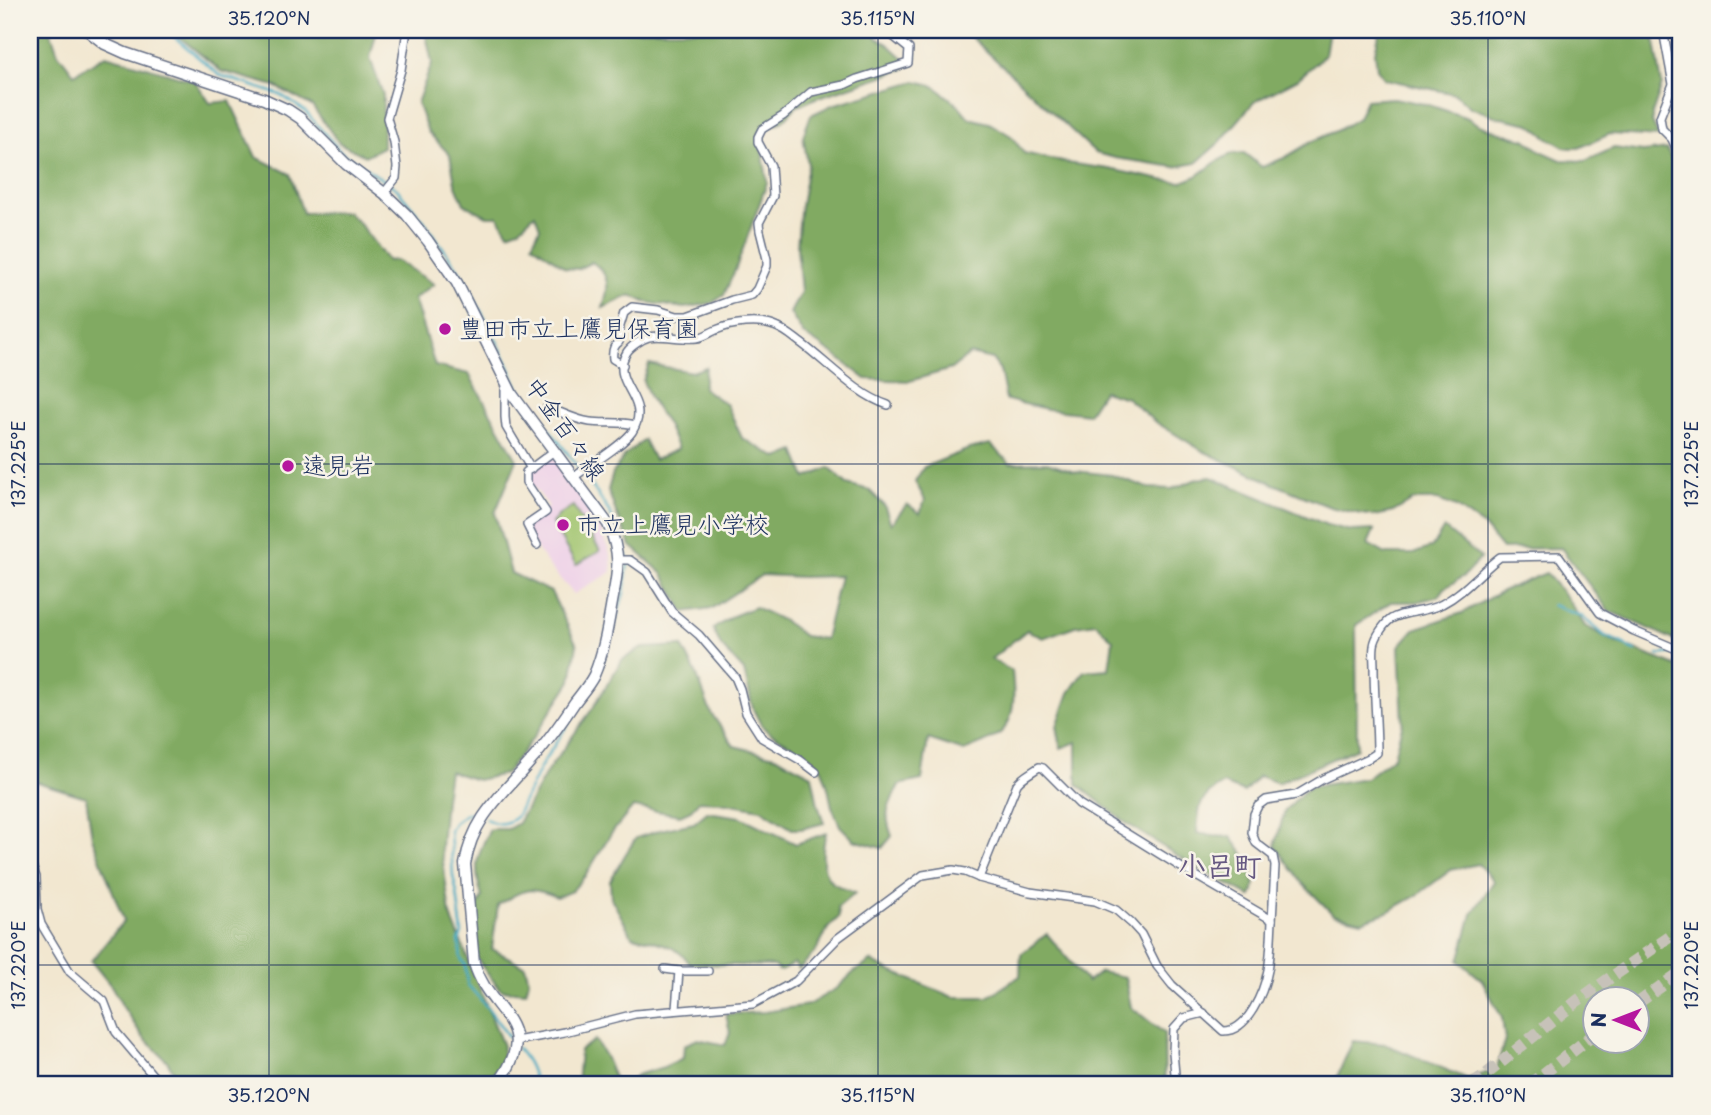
<svg xmlns="http://www.w3.org/2000/svg" width="1711" height="1115" viewBox="0 0 1711 1115" font-family="'Playpen Sans','Klee One',sans-serif">
  <rect width="100%" height="100%" fill="#f7f3e8"/>
  <filter id="ink" filterUnits="userSpaceOnUse"><feTurbulence type="fractalNoise" baseFrequency=".0143" numOctaves="2"/><feDisplacementMap in="SourceGraphic" scale="14" xChannelSelector="R" yChannelSelector="G"/><feConvolveMatrix kernelMatrix="1 2 1 2 8 2 1 2 1" color-interpolation-filters="sRGB"/></filter>
  <filter id="wash" filterUnits="userSpaceOnUse"><feTurbulence type="fractalNoise" baseFrequency=".00686" numOctaves="4" result="noise"/><feDisplacementMap in="SourceGraphic" scale="28" xChannelSelector="R" yChannelSelector="G"/><feGaussianBlur stdDeviation="1.57" result="paint"/><feColorMatrix in="noise" values="0 0 0 0 0 0 0 0 0 0 0 0 0 0 0 0 0 1.4 0 .05"/><feComposite in="paint" operator="in"/></filter>
  <g filter="url(#wash)">
    <rect width="100%" height="100%" fill="#f2e7d0"/>
    <polygon fill="#eed0e8" points="553,457 601,528 611,557 612,572 574,594 553,571 526,534 525,527 549,506 529,481 529,473 547,458"/>
    <polygon fill="#a2c56f" stroke="#5e7a66" stroke-width="2" points="573,506 600,551 576,565 552,523 559,515"/>
    <g fill="#81aa62" stroke="#4e6c60" stroke-width="2" fill-rule="evenodd">
      <polygon points="30,30 50,30 58,53 74,74 106,55 195,81 210,103 230,101 256,157 290,174 303,213 347,212 359,223 388,261 396,260 434,284 414,299 435,366 469,374 517,460 495,513 511,573 551,592 577,645 571,681 533,738 505,774 477,780 449,771 445,799 441,847 450,914 503,1046 501,1065 484,1085 182,1085 167,1061 143,1037 123,1007 112,987 91,961 124,921 92,837 86,797 30,780"/>
      <polygon points="171,30 377,30 370,58 383,95 383,147 365,156 339,143 312,106 275,86 221,71"/>
      <path d="M425,30H875L877,38L888,44L907,61L904,69L816,98L796,107L783,121L759,132C761,150 766,166 767,183L736,268L724,295L712,303L684,308L645,302L631,295L603,308C609,288 611,275 592,262L578,269L566,268L532,244L540,228L535,214L519,229L508,233L498,216H487L464,204L455,183L450,155L428,132L417,103L432,63Z"/>
      <polygon points="937,30 1329,30 1325,55 1298,79 1267,95 1254,102 1220,142 1196,163 1175,167 1115,158 1096,153 968,34"/>
      <polygon points="1380,30 1653,30 1662,85 1652,114 1652,122 1659,137 1610,134 1579,148 1571,148 1564,147 1547,137 1530,124 1497,117 1470,107 1455,94 1385,79 1377,69 1375,52"/>
      <polygon points="916,81 932,85 942,92 960,107 969,118 989,123 1003,131 1011,136 1024,153 1067,163 1109,169 1162,180 1182,182 1197,176 1216,162 1231,154 1244,153 1262,167 1284,158 1311,142 1340,129 1358,118 1366,100 1394,98 1429,105 1468,118 1479,125 1515,137 1525,139 1541,151 1561,160 1585,161 1614,148 1643,152 1667,149 1681,182 1681,643 1609,611 1561,548 1502,549 1483,526 1456,507 1438,500 1414,500 1393,512 1375,516 1356,513 1330,507 1274,484 1203,451 1154,421 1127,398 1103,391 1088,414 1047,409 1006,400 1000,370 992,359 970,354 951,369 910,381 866,379 836,356 803,334 790,313 801,292 797,247 800,212 808,165 803,136 811,115 832,105"/>
      <path d="M649,364L692,372L706,367L703,388L727,405L742,438L778,458L795,451L806,478L829,468L847,484L869,490L884,505L891,524L907,504L920,513L925,500L915,481L924,467L969,449L990,444L1010,463L1047,462L1075,471L1112,475L1148,488L1172,489L1197,479L1211,477L1327,525L1352,531L1374,530L1368,544L1386,554H1413L1432,547L1444,528L1481,558L1464,576L1445,588L1439,596L1416,602H1391L1356,625L1357,748L1278,783L1259,776L1244,792L1223,784C1198,798 1199,806 1197,833L1214,836L1231,837L1247,859L1255,885L1251,897L1182,859L1126,823L1077,784V742L1061,748L1057,726L1069,693L1084,671L1109,669L1113,640L1096,623L1075,626L1043,638L1027,630L991,659L1012,671C1014,690 1017,720 999,734C990,742 975,746 964,751L928,739L922,780L899,785C888,807 883,812 892,836L882,848L854,840L840,826L832,807L828,788L822,769L806,753L768,732L761,725L753,709L744,671L721,646L713,629L733,616L755,607L784,621L804,636L825,639L840,576L802,577L762,575L712,608L684,612L663,574L631,546L618,518L608,490L613,473L625,455L644,440L654,460L678,449L667,425L650,398L643,381Z"/>
      <path d="M1546,573L1567,598L1585,626L1617,643L1681,668V1085H1336V1079L1353,1041L1385,1044L1468,1079L1496,1069L1505,1040L1502,1018L1482,980L1459,961L1472,914L1494,881L1478,864L1451,870L1416,896L1387,912L1362,921L1333,914L1304,885L1275,846L1285,810L1309,787L1366,778L1394,756L1403,722L1399,646L1414,629L1462,613L1502,591ZM1596,1000H1638V1042H1596Z"/>
      <path d="M682,646L696,673L711,713L734,746L775,756L812,775L818,805L824,823L801,829H792L761,809L720,802L699,801L691,810L680,815L633,807L610,835L586,875L572,891L557,897C528,885 523,890 498,905L492,949L525,966L529,980L526,992L501,990L486,972L477,958L476,910L482,897C473,867 476,857 490,829H508L518,823L548,770L593,708L622,660L642,648Z"/>
      <path d="M707,812L741,817L796,844L826,833C822,849 819,871 833,883C839,887 848,890 855,893L838,907L839,917L828,928L816,951L799,969L794,963L782,971L778,970L774,966L690,964C678,945 653,940 632,936L611,898L610,881L625,855L636,838L660,830L694,823Z"/>
      <polygon points="1047,934 1087,982 1100,972 1125,977 1131,1007 1164,1033 1165,1085 626,1085 637,1075 664,1067 683,1058 684,1045 698,1039 725,1045 730,1033 726,1014 765,1012 808,1005 837,988 853,973 871,961 888,970 953,997 988,997 1020,976 1021,954"/>
      <polygon points="595,1040 605,1056 617,1085 577,1085 580,1050"/>
    </g>
    <g fill="none" stroke-linecap="round" stroke-linejoin="round">
      <g stroke="#43a9c3" stroke-width="2.5">
        <polyline points="130,30 134,32 154,30"/>
        <polyline points="157,30 171,34 219,75 281,95 305,111 340,151 397,189 424,221 460,272 498,343 519,389 590,483 610,513 621,539 628,562 624,593 609,643"/>
        <polyline points="1552,605 1581,616 1605,636 1624,644 1630,649 1635,651"/>
        <polyline points="1658,655 1671,653 1681,655"/>
        <polyline points="480,816 472,813 467,813 454,823 450,830 453,876 457,893 462,933 459,941 461,959 465,965 468,985 487,1007 513,1043"/>
        <path d="M486,819C497,825 506,825 516,817L541,766L589,691"/>
        <path d="M517,1048C527,1059 534,1071 534,1085"/>
      </g>
    </g>
  </g>
  <g filter="url(#ink)">
    <g fill="none" stroke-linecap="round" stroke-linejoin="round">
      <g stroke="#c7c2b9" stroke-width="12" stroke-dasharray="12 6" stroke-linecap="butt">
        <polyline points="1638,1003 1681,972"/>
        <polyline points="1473,1085 1577,1001 1681,929"/>
        <polyline points="1529,1085 1596,1033"/>
      </g>
      <defs>
        <g id="minor">
          <polyline points="1663,30 1673,84 1660,117 1662,129 1672,139 1681,159"/>
          <polyline points="384,193 396,178 397,167 394,142 387,118 401,70 407,30"/>
          <path d="M623,365L613,359C612,352 613,346 619,342L620,326L624,313L632,307L658,310L677,316H688L732,300L752,295L757,289L767,266V259L760,231L759,223L773,196L771,166L758,142V137L762,129L783,116L811,92L844,85L857,79L908,63L909,49L893,36L888,30"/>
          <polyline points="508,387 505,389 505,417 506,427 531,469"/>
          <path d="M547,407C561,412 575,420 590,422C605,424 620,421 635,425"/>
          <path d="M573,478C588,466 622,446 632,432C654,398 607,384 627,352C631,346 642,339 649,337C661,334 682,340 697,338C704,337 709,333 716,330C732,323 757,320 774,326C784,329 793,337 801,343C828,363 857,395 888,405"/>
          <polyline points="537,545 527,525 546,512 526,482 526,472 554,451"/>
          <polyline points="618,560 630,560 647,572 672,612 699,635 735,677 740,689 746,713 762,738 800,760 816,772"/>
          <polyline points="30,860 36,877 37,909 41,924 70,972 104,1001 116,1032 161,1085"/>
          <path d="M979,878L1017,784C1023,776 1031,773 1039,767L1043,768L1079,804L1179,866L1272,920"/>
          <polyline points="665,969 679,971 708,971"/>
          <polyline points="676,1009 679,971"/>
          <path d="M516,1041L564,1032L635,1014L753,1004L796,981L838,938L923,875L953,870L965,872L979,878L1030,892L1095,901L1116,910L1131,923L1141,934L1157,966L1172,985L1223,1031C1248,1032 1264,991 1268,970C1271,954 1271,937 1272,921C1273,903 1274,884 1275,866L1273,856L1256,843L1252,833L1254,814L1258,806L1266,800L1296,795L1323,779L1369,758L1377,753C1377,724 1374,696 1374,667C1374,660 1373,653 1374,646C1375,637 1384,624 1391,619C1406,610 1426,613 1442,604C1465,592 1480,572 1500,557L1559,556L1600,613L1634,631L1681,651"/>
          <polyline points="1176,1085 1173,1052 1174,1029 1184,1018 1204,1013"/>
        </g>
        <path id="secondary" d="M87,30L105,44L125,53L264,99L288,110L300,118L346,164L384,193L407,215L428,241L457,283L512,394L608,524C623,559 617,573 611,608C607,631 603,654 594,675C589,685 581,694 575,702C561,723 547,743 530,762C501,796 473,817 465,864L474,963C490,1017 544,1022 497,1085"/>
      </defs>
      <use href="#minor" stroke="#666f86" stroke-width="10"/>
      <use href="#secondary" stroke="#666f86" stroke-width="13"/>
      <use href="#minor" stroke="#fff" stroke-width="7"/>
      <use href="#secondary" stroke="#fff" stroke-width="10"/>
    </g>
  </g>
  <path fill="none" stroke="#1b2f5e" stroke-width="2" stroke-opacity="0.45" d="M269,30V1085M878,30V1085M1488,30V1085M30,464H1681M30,965H1681"/>
  <g fill="#b5179e" stroke="#f7f3e8" stroke-width="2.5">
    <circle cx="445" cy="329" r="7"/>
    <circle cx="288" cy="466" r="7"/>
    <circle cx="563" cy="525" r="7"/>
  </g>
  <g text-anchor="middle" stroke-width="5" stroke-linejoin="round" paint-order="stroke">
    <g font-size="24" fill="#1b2f5e" stroke="#f7f3e8" text-anchor="start">
      <text x="459" y="337">豊田市立上鷹見保育園</text>
      <text x="302" y="474">遠見岩</text>
      <text x="577" y="533">市立上鷹見小学校</text>
    </g>
    <g font-size="24" fill="#1b2f5e" stroke="#f7f3e8">
      <text transform="translate(565 429) rotate(55)" y="8">中金百々線</text>
    </g>
    <g font-size="28" font-weight="bold" fill="#665982" stroke="#f7f3e8">
      <text x="1220" y="876">小呂町</text>
    </g>
  </g>
  <rect width="1711" height="1115" fill="none" stroke="#f7f3e8" stroke-width="77"/>
  <g transform="translate(1616 1020) rotate(270)"><circle r="33" fill="#f7f3e8" stroke="#9fa5b1" stroke-width="2"/>
  <path d="M0-5L12 26L0 18L-12 26Z" fill="#b5179e"/>
  <text y="-10" font-size="19" font-weight="bold" text-anchor="middle" fill="#1b2f5e">N</text>
  </g>
  <rect x="38" y="38" width="1634" height="1038" fill="none" stroke="#1b2f5e" stroke-width="2.5"/>
  <g font-size="18" text-anchor="middle" fill="#1b2f5e">
    <text x="269" y="25">35.120°N</text>
    <text x="878" y="25">35.115°N</text>
    <text x="1488" y="25">35.110°N</text>
    <text transform="translate(1692 464) rotate(-90)" y="6">137.225°E</text>
    <text transform="translate(19 464) rotate(-90)" y="6">137.225°E</text>
    <text transform="translate(1692 965) rotate(-90)" y="6">137.220°E</text>
    <text transform="translate(19 965) rotate(-90)" y="6">137.220°E</text>
    <text x="269" y="1102">35.120°N</text>
    <text x="878" y="1102">35.115°N</text>
    <text x="1488" y="1102">35.110°N</text>
  </g>
</svg>
